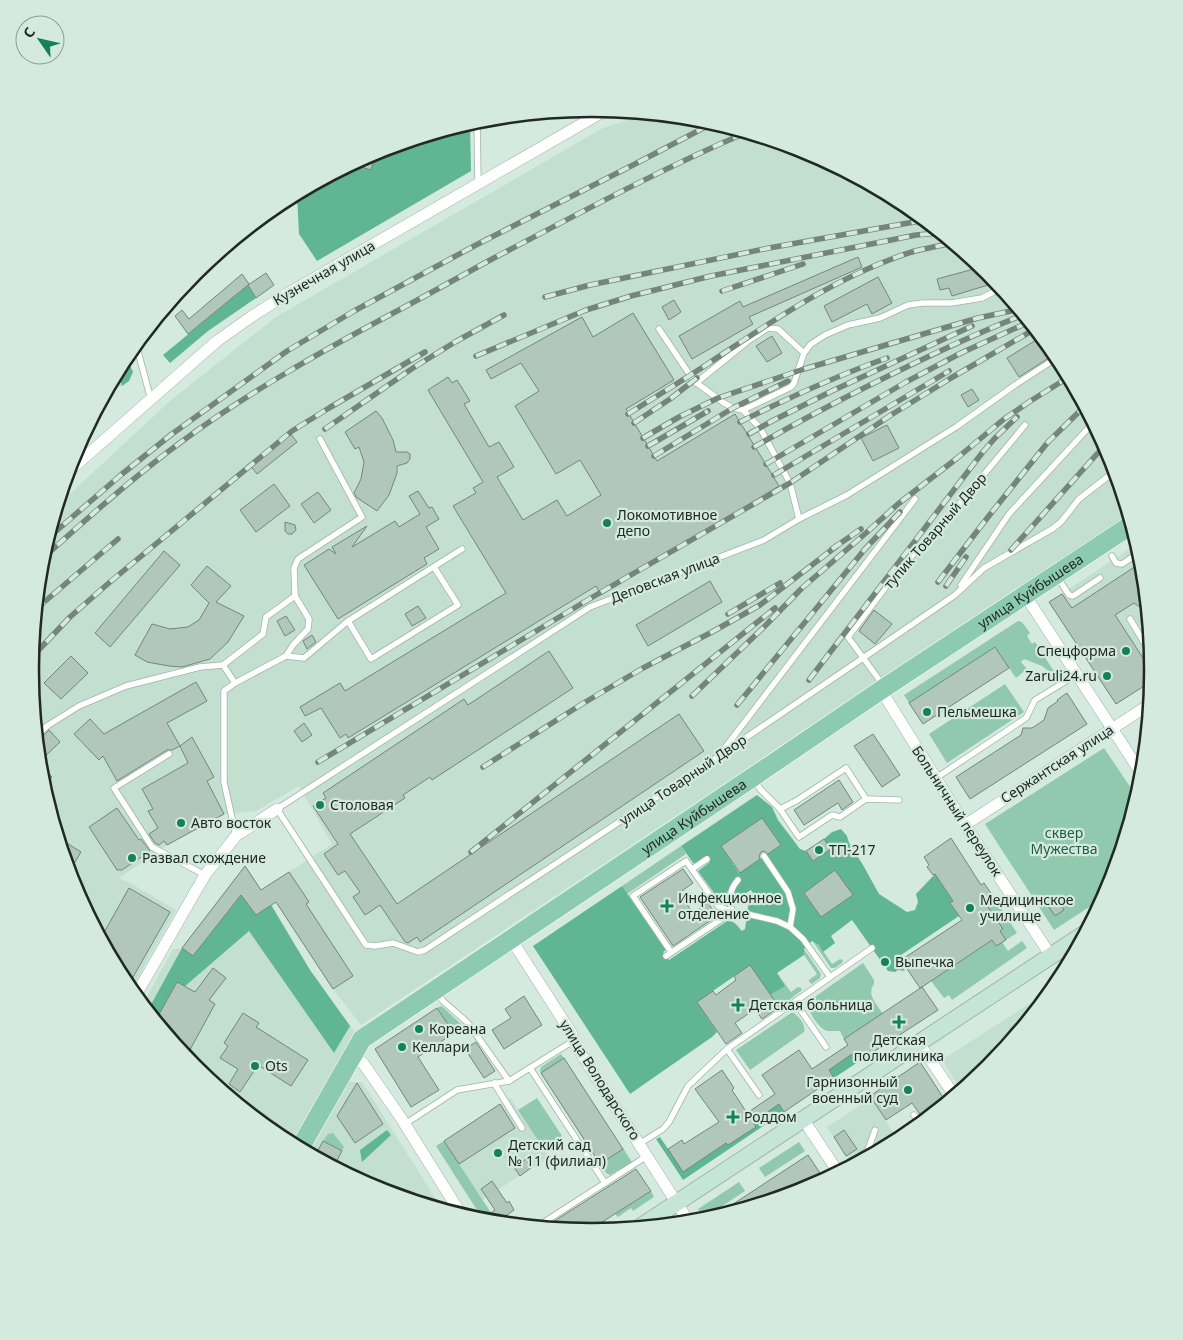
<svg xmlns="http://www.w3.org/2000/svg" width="1183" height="1340" viewBox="0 0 1183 1340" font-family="'Noto Sans',sans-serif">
  <rect width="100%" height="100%" fill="#d4eadf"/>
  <g fill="#c2dfd0">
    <polygon points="647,114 701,119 807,151 904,203 989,273 1059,358 1110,455 1128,515 361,1025 333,989 286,917 269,885 332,844 299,786 256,811 224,814 167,845 119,878 132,884 176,910 131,990 124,982 73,885 41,779 30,670 41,560 58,505 171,400 276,317 603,128"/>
    <polygon points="117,372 122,386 114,389 116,393 108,396 110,401 95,413"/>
    <polygon points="1137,544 1142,561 1153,670 1152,681 1116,704 1049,602"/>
    <polygon points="245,866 272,905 310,970 355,1032 292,1144 279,1137 194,1067 143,1004 173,949 183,948"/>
    <polygon points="1055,987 988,1067 961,1090 942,1060"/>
    <polygon points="349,1082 362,1082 442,1209 376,1189 309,1153"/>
    <polygon points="510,1098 549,1157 482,1200 444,1141"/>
    <polygon points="871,1098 898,1140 852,1164 827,1127"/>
  </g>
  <g fill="#91c9af">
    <polygon points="1018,621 1022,622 1030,633 1027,636 1032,644 1035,642 1057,676 1052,674 1042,666 1024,659 1021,662 1027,669 1016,678 995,647 909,703 904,695"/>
    <polygon points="1005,684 1024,712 947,763 929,734"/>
    <polygon points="1104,748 1137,797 1110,885 1103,898 1054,930 985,824"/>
    <polygon points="681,846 686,854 627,894 622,886"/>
    <polygon points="997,902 1017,933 1006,940 1000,931 1002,928 994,916 978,914"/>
    <polygon points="812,940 819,945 832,964 840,959 843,960 842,963 835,968 831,968"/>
    <polygon points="992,940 996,946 1002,942 1008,951 1022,941 1027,948 952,1000 949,995 944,998 931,981"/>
    <polygon points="804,949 821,974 820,978 812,984 809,982 809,980 817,974 804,955"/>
    <path d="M863,963L874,980V984C866,995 877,1004 883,1014L844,1039L840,1031C836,1031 831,1031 827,1031C819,1029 809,1012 807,1005L809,1001Z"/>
    <polygon points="776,973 777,973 791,992 798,987 801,988 802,990 779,1008 770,995 784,986"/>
    <polygon points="441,1006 444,1008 464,1027 454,1033 437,1008"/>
    <path d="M791,1013H794C800,1018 806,1025 804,1032L750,1070L736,1050Z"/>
    <path d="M1028,1019L1003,1049C1003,1032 1012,1022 1028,1019Z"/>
    <polygon points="561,1054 564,1058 541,1073 540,1071 541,1067"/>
    <polygon points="985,1063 988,1067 964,1087 960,1080"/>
    <polygon points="537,1098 562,1136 543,1148 518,1110"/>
    <polygon points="333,1133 344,1147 342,1151 323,1141 328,1134"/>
    <polygon points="444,1141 497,1222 484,1221 436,1146"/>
    <polygon points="799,1142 805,1151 765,1177 759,1168"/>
    <polygon points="623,1148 632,1162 610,1175 606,1173 600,1164"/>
    <polygon points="739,1182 745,1191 704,1218 698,1209"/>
    <polygon points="651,1191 654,1197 633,1211 631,1208 618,1217 615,1214"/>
  </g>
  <g fill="#60b692" fill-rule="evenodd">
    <polygon points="470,123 471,171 317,261 299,234 297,194 377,151"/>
    <polygon points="248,285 256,298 208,331 170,363 163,355"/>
    <polygon points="126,356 133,372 129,381 122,386 117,372"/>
    <path d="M757,795L772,807L778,820L800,849L806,851L813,861L831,849L824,839L832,832L841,829L847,836L849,843L863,865L879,894L907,912L915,910L918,902L916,894L935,874L953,901L950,903L959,916L898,957V961L905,971L898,970L895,972L888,971L852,920L831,936L835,943L823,952L819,945L812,941L804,949V955L777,973L785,986L770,995L749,966L697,1002L717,1032L712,1037L630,1094L533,946L622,886L666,950L663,952L669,960L727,921C736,921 737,926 742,931L745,929L749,900L755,896L751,890L735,900L733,899L736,887L740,883L736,877C729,885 728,893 722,901H720L698,871L710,862L705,856L694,864L681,846ZM762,818L781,845L739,873L721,846ZM835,871L853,895L821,917L804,893Z"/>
    <polygon points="241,895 256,915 271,905 310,970 350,1026 334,1053 249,931 184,987 176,983 156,1020 148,1010 182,948 202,922 213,930"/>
    <polygon points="852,1054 858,1062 834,1078 829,1070"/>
    <polygon points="779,1104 784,1112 683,1180 656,1139 660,1137 683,1171 726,1143 728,1145 756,1127 753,1122"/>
    <polygon points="387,1130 391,1135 362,1162 360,1150"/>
  </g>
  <g fill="#b1c7bc" stroke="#72867c">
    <polygon points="376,151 371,170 352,164 369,155"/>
    <polygon points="858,257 862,267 749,317 753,324 692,359 679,336 740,301 743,307"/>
    <polygon points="981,267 983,269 988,285 952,296 949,288 940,290 937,279"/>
    <polygon points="266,273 274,285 256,298 248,285 188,334 175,316 182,310 189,319 242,274 249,284 248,285"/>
    <polygon points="878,277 892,303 872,314 867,304 832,322 824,306"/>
    <polygon points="674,300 681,312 669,320 662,307"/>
    <polygon points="633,313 674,380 626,409 657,461 735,414 779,486 601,595 596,586 348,738 346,734 340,738 321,708 305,716 300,707 340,683 345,691 506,593 453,506 476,493 473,488 483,482 428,390 448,377 452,383 457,380 470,401 464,404 489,447 499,442 514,467 497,477 523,520 557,500 567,516 601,495 580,460 556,474 515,406 539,391 521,363 491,379 486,370 582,317 593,337"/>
    <polygon points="772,336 782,353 767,362 756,346"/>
    <polygon points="1041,337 1055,354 1019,377 1007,358"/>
    <polygon points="972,389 979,400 968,407 961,395"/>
    <polygon points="376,411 382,418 393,440 396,452 407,452 410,454 410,459 407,463 397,466 397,473 389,495 377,511 356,497 354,493 361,479 364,462 359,447 355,449 345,432"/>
    <polygon points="887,425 899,448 873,461 861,438"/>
    <polygon points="289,432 297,442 257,474 250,465"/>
    <polygon points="274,484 290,506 256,532 240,510"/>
    <polygon points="418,491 429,508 432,507 439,519 426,527 439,549 424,558 427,564 338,619 304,565 329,549 336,554 332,547 367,526 352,547 395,521 399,527 420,514 409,496"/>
    <polygon points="318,492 331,510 314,523 301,504"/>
    <polygon points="285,522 295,525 296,530 292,534 288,534 285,531"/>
    <polygon points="164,551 180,565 110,647 95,633"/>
    <polygon points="1142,562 1147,612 1134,603 1115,615 1143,658 1146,656 1152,665 1149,667 1153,673 1152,681 1116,704 1049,602 1062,594 1072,608"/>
    <polygon points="207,566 231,586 216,602 244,616 228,642 210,659 182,667 169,666 147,662 135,655 152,624 170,629 188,627 199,620 209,603 191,585"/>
    <polygon points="710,581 722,602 648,646 636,625"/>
    <polygon points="418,606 426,618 412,626 405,614"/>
    <polygon points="874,610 892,624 875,644 859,631"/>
    <polygon points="286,616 295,630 285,636 277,621"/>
    <polygon points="312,635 316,642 307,649 303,641"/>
    <polygon points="995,647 1009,668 923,724 909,703"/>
    <polygon points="549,651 573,688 432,780 430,777 403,795 405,798 350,834 397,904 679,714 704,751 420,942 417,937 408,943 405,942 380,905 365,915 353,897 360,892 345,871 338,875 324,854 338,844 313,806 326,798 323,793 464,699 468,705"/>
    <polygon points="71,656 88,673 61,699 44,683"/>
    <polygon points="196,682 207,701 167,723 180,746 172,750 167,750 117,781 103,756 99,760 74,734 90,719 104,734"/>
    <polygon points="1067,693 1087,724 970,799 956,777 1021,735 1023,728 1032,728 1044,720 1048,708 1058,701 1057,700"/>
    <polygon points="35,717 42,724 36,730"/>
    <polygon points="304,723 312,735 302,742 294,731"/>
    <polygon points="49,730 60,742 39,762 37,741 40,739"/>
    <polygon points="873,734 900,775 882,787 854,746"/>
    <polygon points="192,737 214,777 207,781 224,814 167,845 164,841 159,845 155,843 149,834 158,828 148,811 153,809 142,789 188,763 180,746"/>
    <polygon points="39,764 52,777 43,787 41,779"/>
    <polygon points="839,780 853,802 842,810 838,803 804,825 794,810"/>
    <polygon points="117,808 139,840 141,839 150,851 122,870 117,870 89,827"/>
    <polygon points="762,818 781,845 768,854 764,851 761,852 759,856 760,859 740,873 721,846"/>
    <polygon points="59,838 81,852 72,867 66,864"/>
    <polygon points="951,838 981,885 984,883 997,902 988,907 1003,929 1000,931 1006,940 996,946 992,940 922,987 938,1010 858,1062 852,1054 829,1070 834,1078 784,1112 779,1104 753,1122 756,1127 728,1145 726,1143 683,1172 668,1149 682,1140 684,1144 719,1122 695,1089 722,1070 734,1088 732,1090 747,1113 775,1094 762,1075 799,1050 812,1069 848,1045 844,1039 922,987 920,988 901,960 962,920 950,903 953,901 935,874 933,875 927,867 929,865 924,857"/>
    <polygon points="824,839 831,849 813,861 806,851"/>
    <polygon points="245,866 261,890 289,872 309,902 306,904 353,976 333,989 276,902 256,915 241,895 193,956 182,948"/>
    <polygon points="683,869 693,883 679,893 693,913 708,903 717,916 673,946 640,897"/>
    <polygon points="835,870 853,895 821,917 804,893"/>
    <polygon points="129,888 170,912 128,986 124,982 101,938"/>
    <polygon points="1057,898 1064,910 1055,916 1047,904"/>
    <polygon points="750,965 779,1007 762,1019 755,1009 735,1023 742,1033 726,1044 697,1002 713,991 716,995 736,980 734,976"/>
    <polygon points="213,968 226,978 209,1000 215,1004 186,1057 156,1020 177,982 195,992"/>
    <polygon points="524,996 542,1025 504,1049 492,1030 511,1018 505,1009"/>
    <polygon points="437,1008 454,1033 418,1057 439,1090 411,1107 375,1049"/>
    <polygon points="243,1013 259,1023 256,1027 308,1060 291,1086 258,1065 240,1092 229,1084 238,1069 220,1058 228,1046 224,1043"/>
    <polygon points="476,1042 495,1071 484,1078 465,1049"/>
    <polygon points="564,1058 623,1149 600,1164 541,1073"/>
    <polygon points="920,1062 946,1102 924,1120 912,1103 886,1120 870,1096"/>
    <polygon points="357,1083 383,1124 355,1143 337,1116"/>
    <polygon points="500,1104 515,1128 459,1164 444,1141"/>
    <polygon points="844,1130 857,1149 846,1156 834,1137"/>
    <polygon points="323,1141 342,1151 334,1166 315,1156"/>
    <polygon points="808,1155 824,1179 806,1189 722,1214 721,1212"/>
    <polygon points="526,1159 531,1168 520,1176 514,1167"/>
    <polygon points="636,1169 651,1191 588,1231 545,1227"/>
    <polygon points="492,1181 507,1203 509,1201 514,1210 497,1222 491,1213 495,1210 481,1189"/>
  </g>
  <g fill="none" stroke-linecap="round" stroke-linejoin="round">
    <defs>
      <g id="lane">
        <polyline points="477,121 478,183"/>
        <polyline points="659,329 694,381 724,403 733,408 743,410 760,428 790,483 799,519"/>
        <polyline points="136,344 151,400"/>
        <polyline points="804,353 811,344 825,335 848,325 880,318 908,305 923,303 951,303 982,298 1001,288"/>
        <polyline points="1058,357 1015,385 956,427 847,495 799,519 764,540 590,607 277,809 366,945 375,946 393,943 418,952 425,950 719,756 863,658 955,595 984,568 1052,529 1061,522 1079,499 1115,471"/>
        <polyline points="696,383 748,341 768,328 778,329 804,353 794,383 791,387 743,410"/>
        <polyline points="1112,556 1116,563 1122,564 1140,552"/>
        <polyline points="1058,578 1069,595 1073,596 1100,578"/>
        <polyline points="961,585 1009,514 1093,423"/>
        <polyline points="1130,619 1151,654"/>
        <polyline points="348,621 371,659 458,605 434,567"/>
        <polyline points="286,656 293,645 308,629 309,619 295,596 294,568 298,559 362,517 320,439"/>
        <polyline points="223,665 235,683"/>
        <polyline points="883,685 848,637 903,564 932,537 1025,425"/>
        <polyline points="37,736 47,726 79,706 126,686 200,667 223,665 263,634 266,617 295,596"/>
        <polyline points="721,753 915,499"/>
        <polyline points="169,754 114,788 152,847 205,875"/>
        <polyline points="936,778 1026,718 1035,700 1076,675"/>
        <polyline points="754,779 760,789 780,809 796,801 846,768 866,799"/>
        <polyline points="780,809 799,837 832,815 840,817 866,799 899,800"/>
        <polyline points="236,836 224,782 224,691 235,683 286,656 304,658 348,621 462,549"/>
        <polyline points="764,856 788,892 793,909 790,927"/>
        <polyline points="692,869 707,859"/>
        <polyline points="671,952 633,896 686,861 718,906 732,912 747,914 777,921 790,927 803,939 830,977"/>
        <path d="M666,956L732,912C729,899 729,890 738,880"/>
        <polyline points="437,993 443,1001 468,1023 509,1081"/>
        <polyline points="795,1002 826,1047"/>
        <polyline points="727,1049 759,1095"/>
        <polyline points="530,1068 605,1183"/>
        <polyline points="494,1083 522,1128"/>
        <polyline points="914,1115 920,1123"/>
        <polyline points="405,1124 457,1090 509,1081 573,1041"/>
        <polyline points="639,1144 663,1129 669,1122 688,1086 727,1049 872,948"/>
        <polyline points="868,1150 875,1149 878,1150"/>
        <polyline points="838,1171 868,1150 875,1130"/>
        <polyline points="538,1226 647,1156"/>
      </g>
      <g id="street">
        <polyline points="68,472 217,341 251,317 287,294 606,110"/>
        <polyline points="1025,595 1143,776"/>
        <polyline points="881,690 965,825 1051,956"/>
        <polyline points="965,825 1150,704"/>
        <polyline points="511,939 572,1034 573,1041 689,1222"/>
        <polyline points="136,995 205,875 236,836 277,809"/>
        <polyline points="919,1043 954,1095"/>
        <polyline points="352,1056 363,1063 401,1118 461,1214"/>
        <polyline points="803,1119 838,1172"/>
      </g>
      <polyline id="secondary" points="640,1227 1084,934"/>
      <g id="primary">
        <path id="s1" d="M300,1148L362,1039L753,777L881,690L1131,525"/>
      </g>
    </defs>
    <use href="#lane" stroke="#9fb4aa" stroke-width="7"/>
    <use href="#street" stroke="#9fb4aa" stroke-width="12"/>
    <use href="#secondary" stroke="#9fb4aa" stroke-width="18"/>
    <use href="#primary" stroke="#fff" stroke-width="20"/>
    <use href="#lane" stroke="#fff" stroke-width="5.5"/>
    <use href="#street" stroke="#fff" stroke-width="11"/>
    <use href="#secondary" stroke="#c6e5d9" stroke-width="16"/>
    <use href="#primary" stroke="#8ccab2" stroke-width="19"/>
    <defs>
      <g id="rail">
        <polyline points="722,291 803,264"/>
        <polyline points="545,297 590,285 769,248 925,220"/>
        <polyline points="476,356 586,310 631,296 711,276 916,235 939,233"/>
        <path d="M628,414C655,397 682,381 709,363C774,320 840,274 915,251C927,248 940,246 952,243"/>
        <path d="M740,422C788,398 836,376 887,358"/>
        <polyline points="634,423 670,399 697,378"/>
        <polyline points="325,429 413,368 455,342 504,315"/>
        <polyline points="749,434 772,421 832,391 972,326"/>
        <polyline points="643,438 679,417 718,398 804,369 978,318 1011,311"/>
        <polyline points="648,446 708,411"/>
        <path d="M754,447C791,426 828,406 866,387C918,361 969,336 1023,315"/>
        <polyline points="654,456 733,408 788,381"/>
        <polyline points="766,464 906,382 961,353 1029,322"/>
        <polyline points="774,475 949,371"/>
        <polyline points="47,539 122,474 172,434 287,351 354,311 476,245 635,164 713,123"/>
        <polyline points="832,549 861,529"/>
        <polyline points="1011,550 1105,445"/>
        <path d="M41,560C85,520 130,480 177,445C247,393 322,351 397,311C429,294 461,276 492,259C576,215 659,170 745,133"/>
        <polyline points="938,582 988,517 1048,442 1084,407"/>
        <polyline points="946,586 966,557"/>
        <polyline points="36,609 118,539"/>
        <polyline points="728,614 780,583"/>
        <polyline points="31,658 70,617 110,582 292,431 329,408 425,352"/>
        <polyline points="809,680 982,453 995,438 1017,417"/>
        <polyline points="692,696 765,626 802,588 866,533 898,504 956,459 1004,419 1032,400 1069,377"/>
        <polyline points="737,705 865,549 900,512"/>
        <polyline points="318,762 591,598 790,483 891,415 951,378 1035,329"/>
        <polyline points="483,767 582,704 643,668 712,632 760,605 838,545"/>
        <polyline points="471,852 775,608"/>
      </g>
    </defs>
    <use href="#rail" stroke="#75847d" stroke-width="5.5"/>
    <use href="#rail" stroke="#d4eadf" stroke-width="4" stroke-dasharray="11" stroke-linecap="butt"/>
  </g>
  <g fill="#14805c" stroke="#d4eadf" stroke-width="2">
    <circle cx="607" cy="523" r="5"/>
    <circle cx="1126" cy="651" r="5"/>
    <circle cx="1107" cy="676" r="5"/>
    <circle cx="927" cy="712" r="5"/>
    <circle cx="320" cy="805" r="5"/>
    <circle cx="181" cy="823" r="5"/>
    <circle cx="819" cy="850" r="5"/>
    <circle cx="132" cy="858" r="5"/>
    <path d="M664.5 898.5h5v5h5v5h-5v5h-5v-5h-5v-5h5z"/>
    <circle cx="970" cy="908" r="5"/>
    <circle cx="885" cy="962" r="5"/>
    <path d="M735.5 997.5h5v5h5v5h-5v5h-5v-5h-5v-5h5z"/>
    <path d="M896.5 1014.5h5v5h5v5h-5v5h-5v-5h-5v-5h5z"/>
    <circle cx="419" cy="1029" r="5"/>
    <circle cx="402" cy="1047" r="5"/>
    <circle cx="255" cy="1066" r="5"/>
    <circle cx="908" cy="1090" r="5"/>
    <path d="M730.5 1109.5h5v5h5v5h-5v5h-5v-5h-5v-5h5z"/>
    <circle cx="498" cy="1153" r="5"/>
  </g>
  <g text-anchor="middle" stroke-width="4.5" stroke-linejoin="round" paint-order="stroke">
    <g font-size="14" fill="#212925" stroke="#d4eadf">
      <text transform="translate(324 273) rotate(-30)" y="5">Кузнечная улица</text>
      <text transform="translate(935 531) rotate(-49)" y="5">тупик Товарный Двор</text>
      <text transform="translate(665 578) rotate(-21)" y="5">Деповская улица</text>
      <text dy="5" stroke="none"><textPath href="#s1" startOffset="930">улица Куйбышева</textPath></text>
      <text transform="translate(1057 764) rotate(-33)" y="5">Сержантская улица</text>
      <text transform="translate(683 780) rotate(-34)" y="5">улица Товарный Двор</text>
      <text transform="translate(957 811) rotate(57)" y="5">Больничный переулок</text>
      <text dy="5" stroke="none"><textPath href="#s1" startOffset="525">улица Куйбышева</textPath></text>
      <text transform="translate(600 1080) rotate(58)" y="5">улица Володарского</text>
    </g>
    <g font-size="14" fill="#212925" stroke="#d4eadf" text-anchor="start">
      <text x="617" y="520">Локомотивное<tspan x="617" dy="16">депо</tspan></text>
      <text x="1116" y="656" text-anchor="end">Спецформа</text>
      <text x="1097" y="681" text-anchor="end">Zaruli24.ru</text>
      <text x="937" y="717">Пельмешка</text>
      <text x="330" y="810">Столовая</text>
      <text x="191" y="828">Авто восток</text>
      <text x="829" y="855">ТП-217</text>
      <text x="142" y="863">Развал схождение</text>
      <text x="678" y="903">Инфекционное<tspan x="678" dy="16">отделение</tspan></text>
      <text x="980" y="905">Медицинское<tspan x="980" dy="16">училище</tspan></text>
      <text x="895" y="967">Выпечка</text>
      <text x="749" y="1010">Детская больница</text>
      <text x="429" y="1034">Кореана</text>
      <text x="899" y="1045" text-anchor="middle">Детская<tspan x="899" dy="16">поликлиника</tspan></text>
      <text x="412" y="1052">Келлари</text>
      <text x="265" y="1071">Ots</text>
      <text x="898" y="1087" text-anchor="end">Гарнизонный<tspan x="898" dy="16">военный суд</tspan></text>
      <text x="744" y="1122">Роддом</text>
      <text x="508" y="1150">Детский сад<tspan x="508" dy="16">№ 11 (филиал)</tspan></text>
    </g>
    <g font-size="14" fill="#1d5f46" stroke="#d4eadf">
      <text x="1064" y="838">сквер<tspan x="1064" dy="16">Мужества</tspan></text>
    </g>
  </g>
  <path d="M0 0H1183V1340H0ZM591 117H592A552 552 0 0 1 1144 669V671A552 552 0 0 1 592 1223H591A552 552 0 0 1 39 671V669A552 552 0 0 1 591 117Z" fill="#d4eadf" fill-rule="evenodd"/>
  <path fill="none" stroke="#212925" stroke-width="2.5" d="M591 117H592A552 552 0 0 1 1144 669V671A552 552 0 0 1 592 1223H591A552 552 0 0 1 39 671V669A552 552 0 0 1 591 117Z"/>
  <g transform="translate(40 40) rotate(304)"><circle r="24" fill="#d4eadf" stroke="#8c9d95"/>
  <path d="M0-4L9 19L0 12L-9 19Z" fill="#14805c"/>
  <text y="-8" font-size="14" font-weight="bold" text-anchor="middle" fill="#212925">С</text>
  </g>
</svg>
